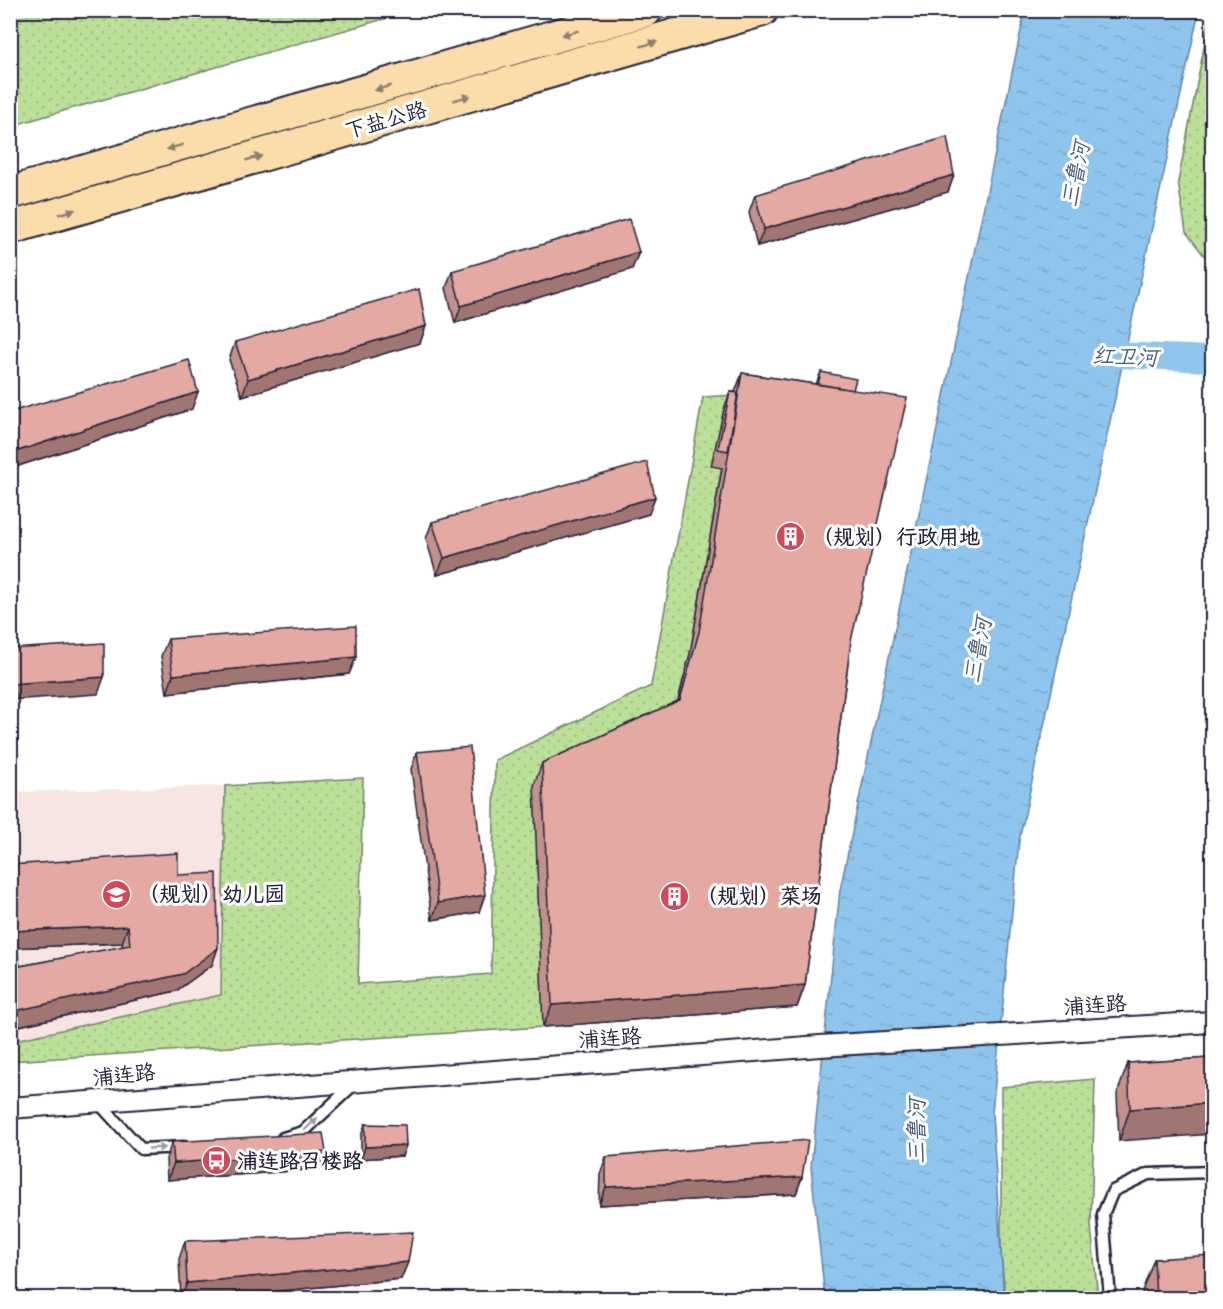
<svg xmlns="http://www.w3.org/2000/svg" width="1223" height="1309" viewBox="0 0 1223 1309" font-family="Itim,'LXGW WenKai TC',sans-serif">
  <defs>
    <pattern id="grass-dots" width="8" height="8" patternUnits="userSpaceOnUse" patternTransform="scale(1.5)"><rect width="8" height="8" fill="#bcdf99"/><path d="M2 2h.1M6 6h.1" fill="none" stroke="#a1bf85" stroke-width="1.8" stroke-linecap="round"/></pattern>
    <pattern id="water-ripples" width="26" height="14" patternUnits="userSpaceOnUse" patternTransform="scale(1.5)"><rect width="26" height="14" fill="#8fc5ed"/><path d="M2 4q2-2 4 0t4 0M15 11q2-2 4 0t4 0" fill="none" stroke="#7ba9cc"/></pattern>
  </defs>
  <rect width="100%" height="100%" fill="#fff"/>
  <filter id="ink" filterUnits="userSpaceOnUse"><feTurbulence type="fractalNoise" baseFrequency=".0167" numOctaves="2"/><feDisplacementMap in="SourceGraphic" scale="12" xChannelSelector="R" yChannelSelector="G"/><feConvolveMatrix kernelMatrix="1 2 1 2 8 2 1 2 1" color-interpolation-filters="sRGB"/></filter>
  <g filter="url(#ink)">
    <polygon fill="#f7e5e3" points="225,786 221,995 11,1041 10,792"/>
    <g fill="url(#grass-dots)" stroke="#6f806a" stroke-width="1.5">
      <polygon points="11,10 412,10 412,11 11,126"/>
      <polygon points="1211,11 1212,11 1212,266 1186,232 1178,182"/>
      <polygon points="734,395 690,654 672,722 543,1027 11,1061 11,1041 221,995 225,786 363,778 358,984 491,974 495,760 651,686 703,397"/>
      <polygon points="1095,1079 1091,1226 1098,1298 1005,1298 1001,1251 1001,1087"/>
    </g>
    <polygon fill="url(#water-ripples)" stroke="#6384a6" stroke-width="1.5" points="1025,11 1199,11 1019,841 992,1113 1004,1298 825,1298 811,1167 840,890"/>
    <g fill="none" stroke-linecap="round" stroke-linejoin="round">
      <polyline stroke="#8fc5ed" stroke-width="26" points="1090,354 1212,359"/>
      <defs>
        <g id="lane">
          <polyline points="98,1102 141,1149 184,1147"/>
          <polyline points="283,1138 303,1132 355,1083"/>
          <polyline points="1110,1298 1103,1214 1113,1191 1148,1174 1212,1172"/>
        </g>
        <polyline id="street" points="10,1108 820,1046 1212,1022"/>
        <g id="primary">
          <polyline points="10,193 646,10"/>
          <polyline points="10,228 762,10"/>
        </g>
      </defs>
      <use href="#lane" stroke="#22223b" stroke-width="15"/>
      <use href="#street" stroke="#22223b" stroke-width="24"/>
      <use href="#primary" stroke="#22223b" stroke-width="36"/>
      <use href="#lane" stroke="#fff" stroke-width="10"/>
      <use href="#street" stroke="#fff" stroke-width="20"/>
      <use href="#primary" stroke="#fbdcab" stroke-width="32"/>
    </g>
    <g fill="#c3918b" stroke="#22223b" stroke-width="1.5">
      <polygon points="954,175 948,192 757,246 749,212 755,195"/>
      <polygon points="639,252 632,269 455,323 446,288 452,271"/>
      <polygon points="426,326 420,343 242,396 229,360 235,342"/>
      <polygon points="821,372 853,390 851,641 805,985 797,1007 543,1027 534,785 542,763 678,701 690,654 722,468 711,466 724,409 730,392 735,392 742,373 816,384"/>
      <polygon points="192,409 12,468 10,464 10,412"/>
      <polygon points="649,514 437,575 426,539 432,522"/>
      <polygon points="168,639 356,657 349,674 167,693 161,656"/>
      <polygon points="417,752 479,912 432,920 411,769"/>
      <polygon points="10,865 178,875 212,965 176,991 10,1028 10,951 20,966 122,947 122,943 10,948"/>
      <polygon points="1212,1058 1119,1141 1117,1094 1128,1063"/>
      <polygon points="365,1124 406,1145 402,1156 361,1159 361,1136"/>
      <polygon points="172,1142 326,1152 320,1169 167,1180 166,1159"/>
      <polygon points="606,1157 802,1177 796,1194 599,1205 600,1174"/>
      <polygon points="185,1241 408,1262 401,1279 199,1299 181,1299 179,1259"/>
      <polygon points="1154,1259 1212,1299 1143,1299 1142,1291"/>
    </g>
    <g fill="#9f7671" stroke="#22223b" stroke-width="1.5">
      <polygon points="954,175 948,192 757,246 764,229"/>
      <polygon points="639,252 632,269 455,323 461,306"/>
      <polygon points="426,326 420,343 242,396 248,379"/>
      <polygon points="198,392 192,409 12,468 18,451"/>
      <polygon points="655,497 649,514 437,575 444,558"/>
      <polygon points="356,657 349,674 167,693 173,675"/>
      <polygon points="104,677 98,694 10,700 10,684"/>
      <polygon points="485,895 479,912 432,920 438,903"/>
      <polygon points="128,926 122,943 10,948 10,931"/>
      <polygon points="218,948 212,965 176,991 10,1028 10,1012"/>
      <polygon points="805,985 797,1007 543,1027 552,1005"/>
      <polygon points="1212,1103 1212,1134 1119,1141 1130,1109"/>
      <polygon points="406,1145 402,1156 361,1159 365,1147"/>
      <polygon points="326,1152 320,1169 167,1180 174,1163"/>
      <polygon points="802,1177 796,1194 599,1205 606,1187"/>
      <polygon points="408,1262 401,1279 199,1299 181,1299 187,1283"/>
    </g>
    <g fill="#e3a9a2" stroke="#22223b" stroke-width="1.5">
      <polygon points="947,137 954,175 764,229 755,195"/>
      <polygon points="629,219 639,252 461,306 452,271"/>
      <polygon points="419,289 426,326 248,379 235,342"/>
      <polygon points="189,360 198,392 18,451 10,431 10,412"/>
      <polygon points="821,372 856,379 853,390 818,384"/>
      <polygon points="742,373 907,398 851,641 805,985 552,1005 542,763 680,700 699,632"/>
      <polygon points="730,392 738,393 728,451 718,449"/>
      <polygon points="647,462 655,497 444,558 432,522"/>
      <polygon points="356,626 356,657 173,675 168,639"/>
      <polygon points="104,643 104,677 10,684 10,649"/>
      <polygon points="470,747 485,895 438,903 417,752"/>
      <polygon points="178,853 178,875 217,873 218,948 183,974 10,1012 10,951 17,950 20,966 130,945 128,926 10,931 10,865"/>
      <polygon points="1212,1058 1212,1103 1130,1109 1128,1063"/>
      <polygon points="365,1124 405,1125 406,1145 365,1147"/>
      <polygon points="323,1133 326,1152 174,1163 172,1142"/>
      <polygon points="808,1140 802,1177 606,1187 606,1157"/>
      <polygon points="413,1232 408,1262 187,1283 185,1241"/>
      <polygon points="1212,1255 1212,1299 1156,1299 1154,1259"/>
    </g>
    <defs><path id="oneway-solid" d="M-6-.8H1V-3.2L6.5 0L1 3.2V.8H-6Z" transform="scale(1.5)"/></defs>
    <g fill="#8e7f73">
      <use href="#oneway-solid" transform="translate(570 33) rotate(164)"/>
      <use href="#oneway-solid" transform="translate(649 44) rotate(-16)"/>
      <use href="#oneway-solid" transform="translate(383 88) rotate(164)"/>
      <use href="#oneway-solid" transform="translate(462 98) rotate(-16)"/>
      <use href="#oneway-solid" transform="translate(175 147) rotate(164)"/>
      <use href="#oneway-solid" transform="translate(254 158) rotate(-16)"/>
      <use href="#oneway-solid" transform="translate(67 212) rotate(-16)"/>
    </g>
    <g fill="#9c9ca7">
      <use href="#oneway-solid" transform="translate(311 1124) rotate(-44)"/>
      <use href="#oneway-solid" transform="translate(157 1148) rotate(-3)"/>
    </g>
  </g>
  <defs>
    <symbol id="building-disc" viewBox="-11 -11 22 22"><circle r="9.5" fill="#d1495b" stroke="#fff"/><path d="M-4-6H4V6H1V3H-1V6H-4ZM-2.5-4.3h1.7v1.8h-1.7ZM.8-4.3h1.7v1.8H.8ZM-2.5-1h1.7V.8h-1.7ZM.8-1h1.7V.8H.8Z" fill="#fff"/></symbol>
    <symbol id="school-disc" viewBox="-11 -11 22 22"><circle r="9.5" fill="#d1495b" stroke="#fff"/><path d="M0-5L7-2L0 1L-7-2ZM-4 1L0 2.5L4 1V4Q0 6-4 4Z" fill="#fff"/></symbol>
    <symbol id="bus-disc" viewBox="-11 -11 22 22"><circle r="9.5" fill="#d1495b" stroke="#fff"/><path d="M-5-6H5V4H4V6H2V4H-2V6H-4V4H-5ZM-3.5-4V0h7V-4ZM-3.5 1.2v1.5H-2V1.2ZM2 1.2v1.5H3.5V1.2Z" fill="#fff"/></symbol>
  </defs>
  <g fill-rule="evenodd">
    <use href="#building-disc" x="774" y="520" width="33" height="33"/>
    <use href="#school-disc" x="100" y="878" width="33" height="33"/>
    <use href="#building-disc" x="658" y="880" width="33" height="33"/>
    <use href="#bus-disc" x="200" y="1144" width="33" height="33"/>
  </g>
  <g text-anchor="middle" stroke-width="6" stroke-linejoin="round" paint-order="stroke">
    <g font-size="21" fill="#22223b" stroke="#fff">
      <text transform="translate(386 120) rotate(-16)" y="7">下盐公路</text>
      <text transform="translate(1095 1005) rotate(-4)" y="7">浦连路</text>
      <text transform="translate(610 1038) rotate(-4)" y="7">浦连路</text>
      <text transform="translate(124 1075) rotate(-6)" y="7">浦连路</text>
    </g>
    <g font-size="21" font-weight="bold" fill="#22223b" stroke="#fff" text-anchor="start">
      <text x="812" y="544">（规划）行政用地</text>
      <text x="138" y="901">（规划）幼儿园</text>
      <text x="696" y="903">（规划）菜场</text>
      <text x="237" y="1168">浦连路召楼路</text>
    </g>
    <g font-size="22" font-style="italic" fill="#485b79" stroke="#fff">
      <text transform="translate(1075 174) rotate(-78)" y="8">三鲁河</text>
      <text transform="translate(1125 356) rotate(2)" y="8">红卫河</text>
      <text transform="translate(977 650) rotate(-79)" y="8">三鲁河</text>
      <text transform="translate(916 1131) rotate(-90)" y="8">三鲁河</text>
    </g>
  </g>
  <rect width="1223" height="1309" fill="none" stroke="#fff" stroke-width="36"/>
  <rect x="18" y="18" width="1187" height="1273" fill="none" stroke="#22223b" stroke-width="2" filter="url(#ink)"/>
</svg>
